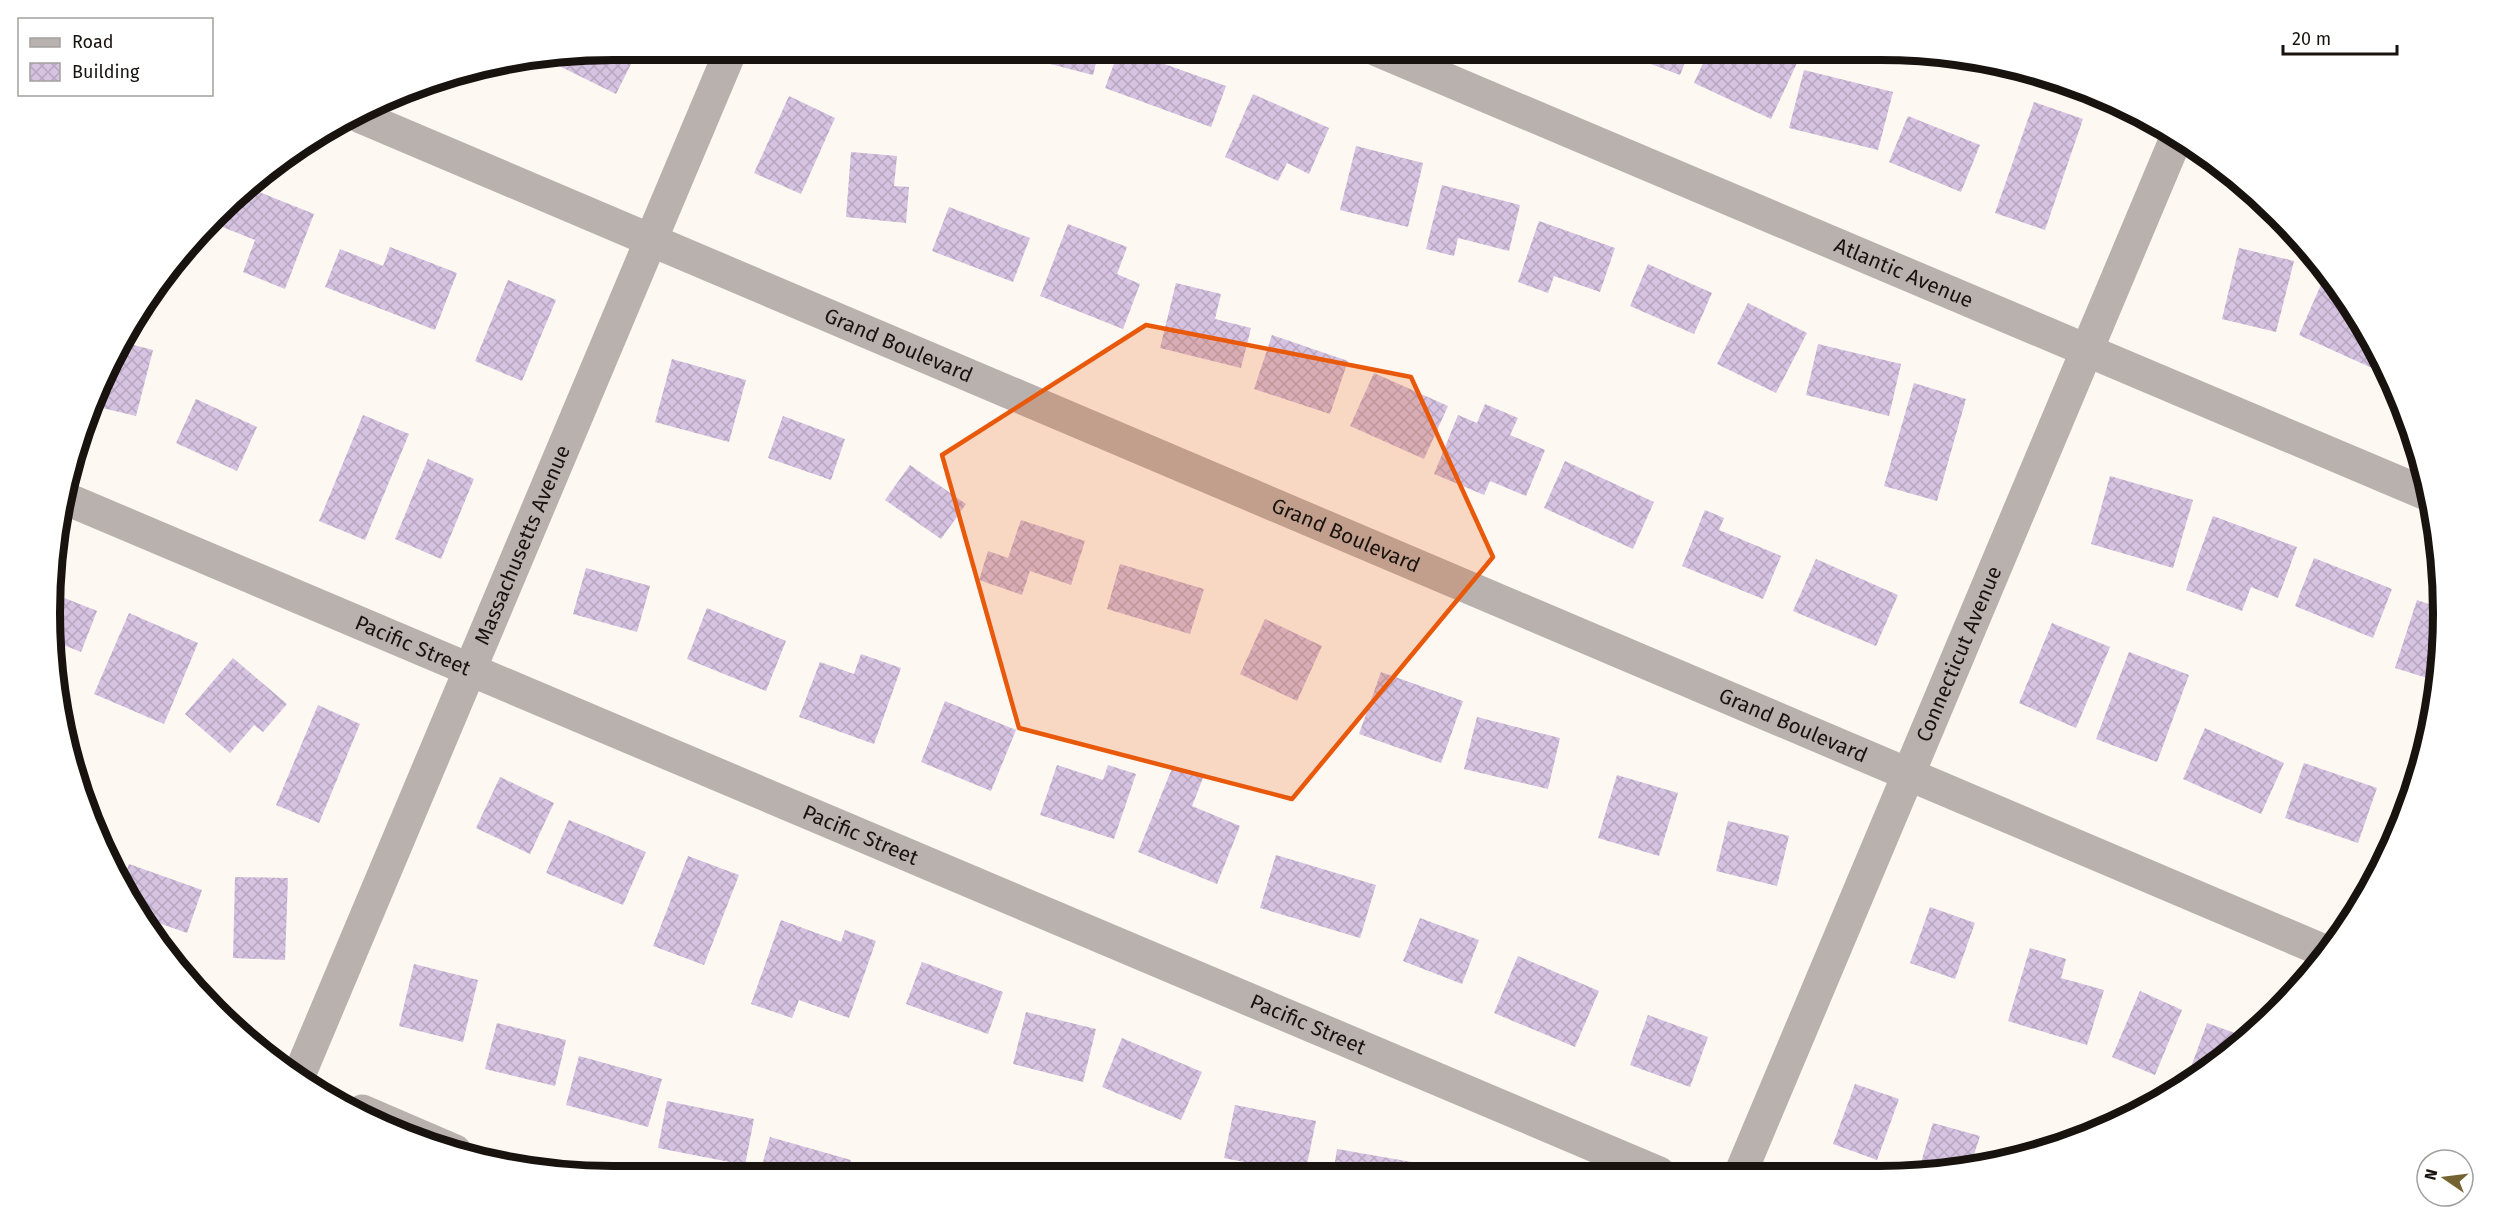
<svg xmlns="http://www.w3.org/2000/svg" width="2493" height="1226" viewBox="0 0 2493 1226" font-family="'Fira Sans',sans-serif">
  <defs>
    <pattern id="building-cross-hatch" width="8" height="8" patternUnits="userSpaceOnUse" patternTransform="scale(1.5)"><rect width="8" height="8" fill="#d6c2e1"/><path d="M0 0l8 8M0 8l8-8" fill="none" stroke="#b7a6c0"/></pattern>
  </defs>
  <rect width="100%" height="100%" fill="#fdf8f2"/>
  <g fill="url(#building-cross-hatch)">
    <polygon points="613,50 626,50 636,54 616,94 547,60"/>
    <polygon points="1020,50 1099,50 1093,75 1019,56"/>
    <polygon points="1119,50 1125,50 1226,86 1211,127 1105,88"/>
    <polygon points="1647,50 1690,50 1680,75 1643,61"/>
    <polygon points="1709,50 1768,50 1797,63 1771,119 1694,83"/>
    <polygon points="1804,70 1893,92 1878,150 1789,128"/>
    <polygon points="1253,94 1329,128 1309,174 1287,163 1278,181 1225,157"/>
    <polygon points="789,96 835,118 801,194 754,173"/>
    <polygon points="2034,102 2083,119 2045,230 1995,213"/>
    <polygon points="1908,116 1980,145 1961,192 1889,162"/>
    <polygon points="1356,146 1423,163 1408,227 1340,210"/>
    <polygon points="851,152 897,156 894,186 909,187 906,223 846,217"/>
    <polygon points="1442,185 1520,205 1509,251 1458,238 1454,256 1426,249"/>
    <polygon points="249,188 314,214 285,289 243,272 255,240 215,224"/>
    <polygon points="949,207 1030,238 1013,282 932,251"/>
    <polygon points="1539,221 1615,248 1600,292 1554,276 1548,293 1518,282"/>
    <polygon points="1068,224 1127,247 1117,274 1140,284 1123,329 1040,296"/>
    <polygon points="390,247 457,273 435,330 325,287 340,249 383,266"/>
    <polygon points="2239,248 2294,261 2276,332 2222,319"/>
    <polygon points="1648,264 1712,293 1694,334 1630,306"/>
    <polygon points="2326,273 2349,300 2378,355 2372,368 2299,335"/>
    <polygon points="508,280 556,300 522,381 475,361"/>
    <polygon points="1176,283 1221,294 1215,319 1251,328 1241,368 1160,348"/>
    <polygon points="1748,303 1807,333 1776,393 1717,364"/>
    <polygon points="1272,335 1348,361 1330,414 1254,389"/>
    <polygon points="122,342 153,350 136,416 90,405"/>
    <polygon points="1818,344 1901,364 1889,416 1806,395"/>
    <polygon points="672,359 746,380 729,442 655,422"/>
    <polygon points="1374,373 1448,406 1424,459 1350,426"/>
    <polygon points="1914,383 1966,399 1937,501 1884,486"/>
    <polygon points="196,399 257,427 237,471 176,443"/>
    <polygon points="1485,404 1518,418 1510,435 1545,450 1526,496 1490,481 1484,495 1434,474 1458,415 1477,423"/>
    <polygon points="363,415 409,434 365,540 319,521"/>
    <polygon points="783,416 845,439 831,480 768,458"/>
    <polygon points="428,459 474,479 441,559 395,539"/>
    <polygon points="1565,461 1654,502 1633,549 1544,508"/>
    <polygon points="910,465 966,504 941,539 885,500"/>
    <polygon points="2110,476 2193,500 2173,568 2091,544"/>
    <polygon points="1705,510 1724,518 1719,530 1781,556 1763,599 1682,566"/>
    <polygon points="2213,516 2297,547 2278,598 2251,587 2242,611 2186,590"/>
    <polygon points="1021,520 1085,541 1071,585 1030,571 1022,595 979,580 988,551 1008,558"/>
    <polygon points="2314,558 2392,589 2373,638 2295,606"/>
    <polygon points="1816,559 1898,595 1876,646 1793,611"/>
    <polygon points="1120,564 1204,589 1190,634 1107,609"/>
    <polygon points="586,568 650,586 637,632 573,614"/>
    <polygon points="57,595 97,611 81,652 56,642"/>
    <polygon points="2417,600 2443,609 2437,681 2395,668"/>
    <polygon points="707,608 786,641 766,691 687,659"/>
    <polygon points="129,613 198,643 164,724 94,694"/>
    <polygon points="1265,619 1322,646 1297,701 1240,674"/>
    <polygon points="2052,623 2110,647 2076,728 2019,703"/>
    <polygon points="2129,652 2189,675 2157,762 2096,739"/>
    <polygon points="861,654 901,668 874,744 799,717 820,662 854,674"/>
    <polygon points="233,658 287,704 263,732 254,725 230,753 185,714"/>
    <polygon points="1381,672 1463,701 1441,763 1359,734"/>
    <polygon points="945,701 1016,730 991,791 921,762"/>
    <polygon points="318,705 360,724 319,823 276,805"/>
    <polygon points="1477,717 1560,738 1548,789 1464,769"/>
    <polygon points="2205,728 2284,763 2261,814 2183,779"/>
    <polygon points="2304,763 2377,788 2358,843 2285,818"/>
    <polygon points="1057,765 1103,780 1108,765 1136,774 1114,839 1040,815"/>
    <polygon points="1173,766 1203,778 1192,806 1240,826 1217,884 1138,852"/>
    <polygon points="1617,775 1678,793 1659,856 1598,838"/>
    <polygon points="500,777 554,803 530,854 476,828"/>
    <polygon points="569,820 646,852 623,905 546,873"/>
    <polygon points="1728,821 1789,836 1777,886 1716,871"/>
    <polygon points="1276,855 1376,885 1360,938 1260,908"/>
    <polygon points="688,856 739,875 704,965 653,946"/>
    <polygon points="129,864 202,890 187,933 142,917 121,885"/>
    <polygon points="235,877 288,878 285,960 233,958"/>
    <polygon points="1930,907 1975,923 1955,979 1910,963"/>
    <polygon points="1420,918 1479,940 1462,984 1403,961"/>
    <polygon points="781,920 841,942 845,930 876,941 849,1018 799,1000 792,1018 751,1004"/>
    <polygon points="2030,948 2066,959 2061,978 2104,990 2087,1045 2008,1021"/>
    <polygon points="1518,956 1599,991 1575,1047 1494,1013"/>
    <polygon points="922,962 1003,992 988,1034 906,1004"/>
    <polygon points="414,964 478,980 463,1042 399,1026"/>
    <polygon points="2140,991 2182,1010 2155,1075 2112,1057"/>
    <polygon points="1026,1012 1096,1029 1083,1082 1013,1064"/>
    <polygon points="1648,1015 1708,1037 1690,1087 1630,1065"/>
    <polygon points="497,1023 566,1040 555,1086 485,1069"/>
    <polygon points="2207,1023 2246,1037 2223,1060 2186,1081"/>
    <polygon points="1122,1038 1202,1072 1181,1120 1102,1087"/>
    <polygon points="579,1056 662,1079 648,1127 566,1105"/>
    <polygon points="1855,1084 1899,1099 1877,1160 1833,1144"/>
    <polygon points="667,1101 754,1119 745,1165 658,1148"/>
    <polygon points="1235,1105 1316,1121 1305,1174 1224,1158"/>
    <polygon points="1933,1123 1980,1136 1970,1167 1954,1172 1918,1172"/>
    <polygon points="770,1137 851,1160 847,1176 759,1176"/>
    <polygon points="1337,1149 1423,1164 1422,1174 1333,1174"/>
  </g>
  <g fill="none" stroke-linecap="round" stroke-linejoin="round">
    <g stroke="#b9b1ae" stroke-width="33">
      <path id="s1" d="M1377,50L2431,496"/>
      <path id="s2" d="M361,117L2329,953"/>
      <path id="s3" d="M62,497L1659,1173"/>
      <path id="s4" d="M300,1073L731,50"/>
      <polyline points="362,1111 455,1151"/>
      <path id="s5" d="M1741,1172L2177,136"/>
    </g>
  </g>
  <path fill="#e8590c" fill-opacity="0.2" stroke="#e8590c" stroke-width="4.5" stroke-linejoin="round" d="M1146,325L1411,377L1493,557L1292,799L1019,728L942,455Z"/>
  <g text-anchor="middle" stroke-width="4.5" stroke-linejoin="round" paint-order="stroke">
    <g font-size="21" fill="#18130e" stroke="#fff">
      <text dy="7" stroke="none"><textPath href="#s1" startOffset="572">Atlantic Avenue</textPath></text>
      <text dy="7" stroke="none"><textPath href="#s2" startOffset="584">Grand Boulevard</textPath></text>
      <text dy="7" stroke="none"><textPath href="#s2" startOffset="1070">Grand Boulevard</textPath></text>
      <text dy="7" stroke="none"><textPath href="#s4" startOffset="573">Massachusetts Avenue</textPath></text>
      <text dy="7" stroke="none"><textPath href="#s3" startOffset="381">Pacific Street</textPath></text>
      <text dy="7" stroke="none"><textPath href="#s5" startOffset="562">Connecticut Avenue</textPath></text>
      <text dy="7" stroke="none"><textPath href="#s2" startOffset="1556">Grand Boulevard</textPath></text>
      <text dy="7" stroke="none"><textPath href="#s3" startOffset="867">Pacific Street</textPath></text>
      <text dy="7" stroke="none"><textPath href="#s3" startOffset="1353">Pacific Street</textPath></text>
    </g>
  </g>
  <path d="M0 0H2493V1226H0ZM613 60H1880A553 553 0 0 1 2433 613V613A553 553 0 0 1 1880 1166H613A553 553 0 0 1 60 613V613A553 553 0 0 1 613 60Z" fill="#fff" fill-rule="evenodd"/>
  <path fill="none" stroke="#18130e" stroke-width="8" d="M613 60H1880A553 553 0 0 1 2433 613V613A553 553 0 0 1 1880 1166H613A553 553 0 0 1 60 613V613A553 553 0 0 1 613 60Z"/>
  <rect x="18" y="18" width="195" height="78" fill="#ffffff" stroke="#a3a19f" stroke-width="1.5"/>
  <rect x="30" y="38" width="30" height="9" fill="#b9b1ae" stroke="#a3a19f" stroke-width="1.5"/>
  <text x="72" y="48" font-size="18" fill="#18130e">Road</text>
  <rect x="30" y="63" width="30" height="18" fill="url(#building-cross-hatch)" stroke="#a3a19f" stroke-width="1.5"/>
  <text x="72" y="78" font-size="18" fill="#18130e">Building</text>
  <g transform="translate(2445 1178) rotate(284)"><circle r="28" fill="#ffffff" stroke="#a3a19f" stroke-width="1.5"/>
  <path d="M0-4.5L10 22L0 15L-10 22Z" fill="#756432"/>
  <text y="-9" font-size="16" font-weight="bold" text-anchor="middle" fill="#18130e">N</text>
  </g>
  <path d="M2283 45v9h114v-9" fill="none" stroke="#18130e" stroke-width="3"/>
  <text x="2292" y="45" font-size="18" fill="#18130e" stroke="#ffffff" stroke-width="4.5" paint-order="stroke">20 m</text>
</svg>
